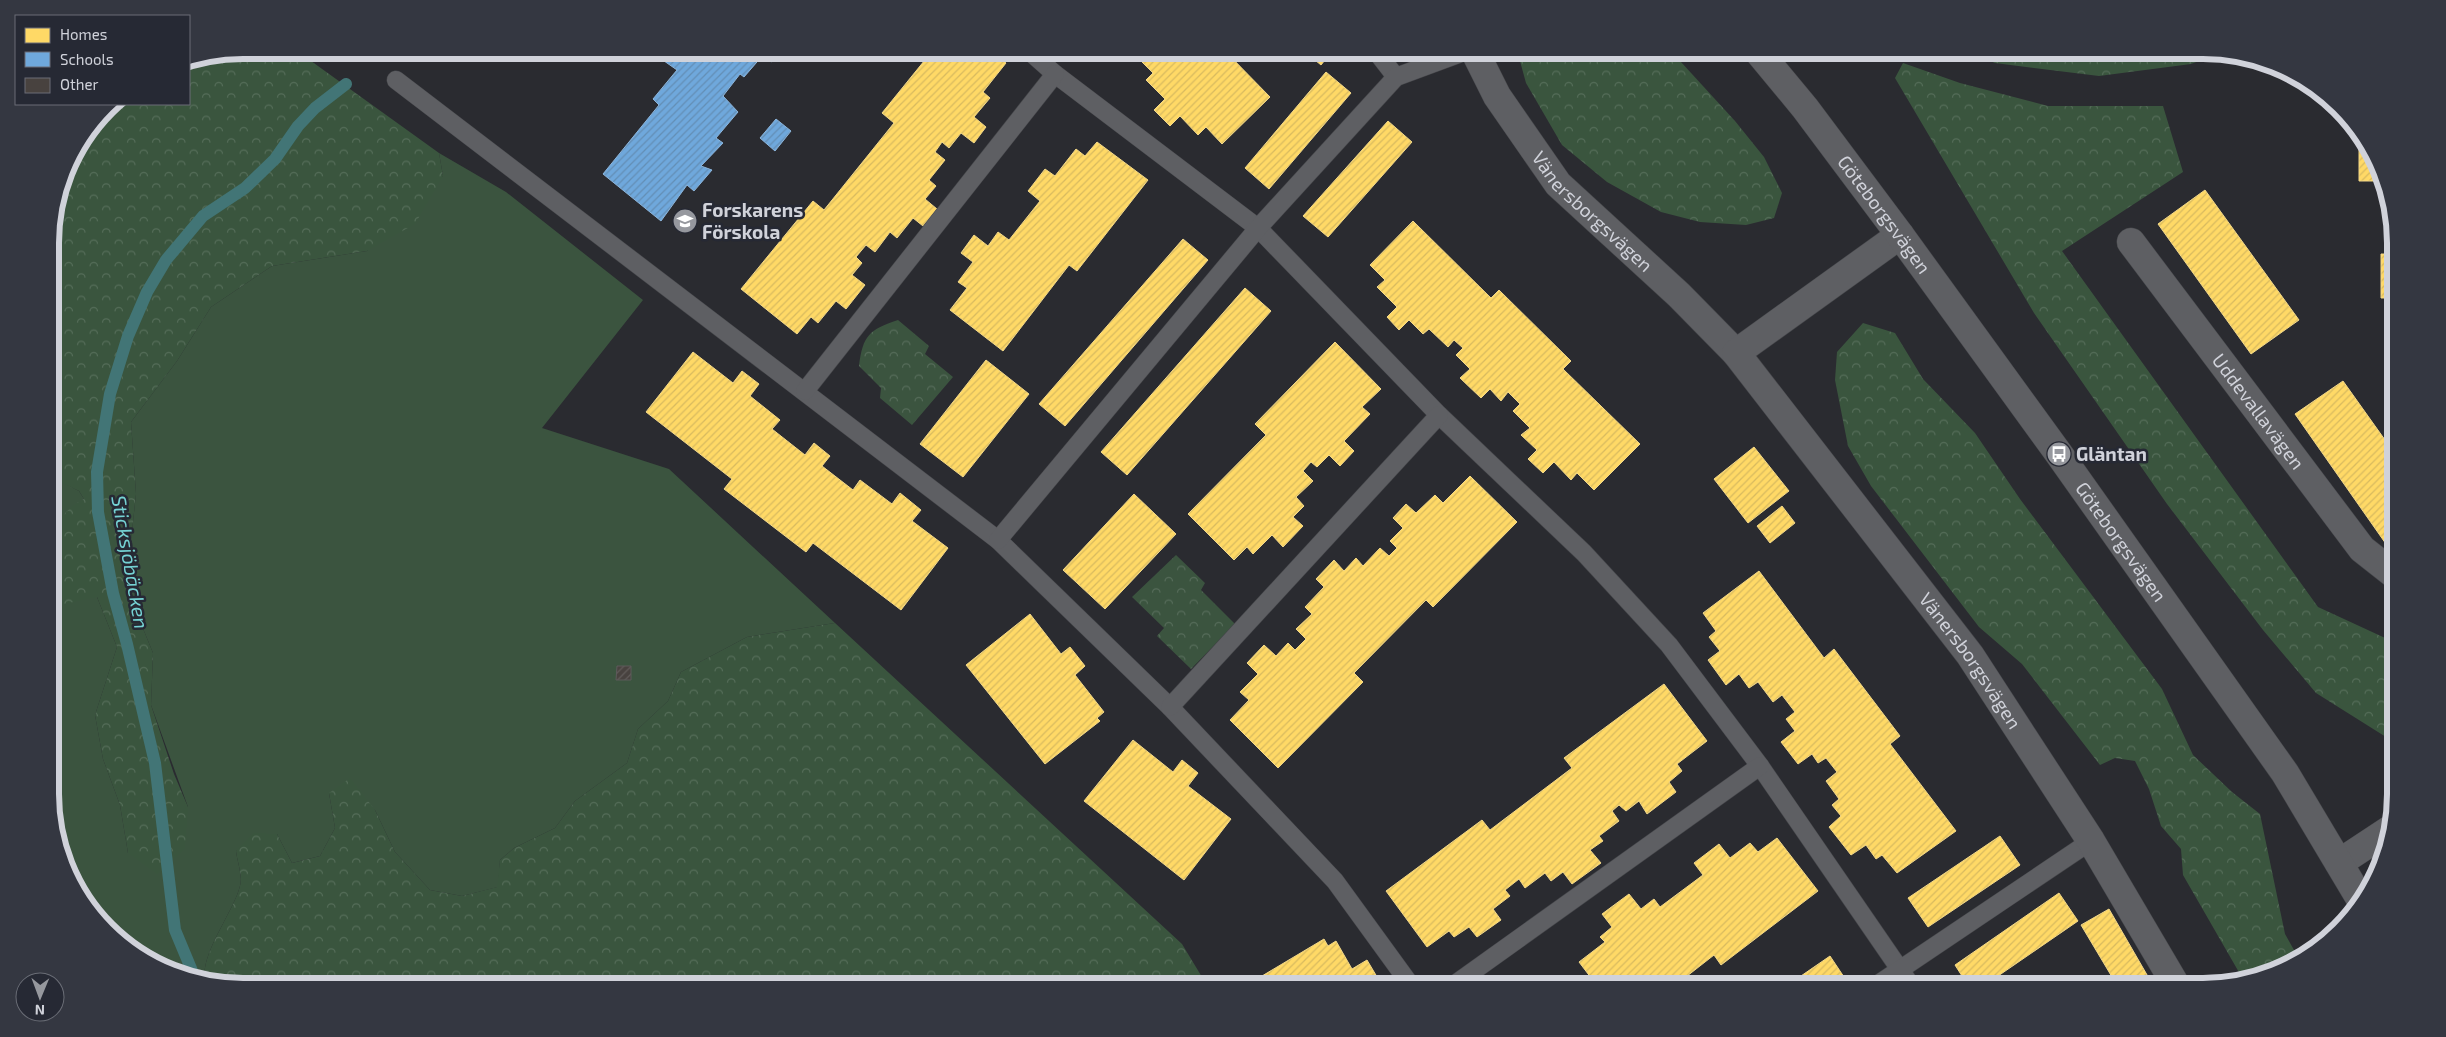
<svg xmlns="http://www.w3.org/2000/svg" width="2446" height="1037" viewBox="0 0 2446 1037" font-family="'Exo 2',sans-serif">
  <defs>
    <pattern id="forest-crowns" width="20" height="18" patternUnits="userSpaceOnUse" patternTransform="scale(1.25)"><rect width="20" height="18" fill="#3a553e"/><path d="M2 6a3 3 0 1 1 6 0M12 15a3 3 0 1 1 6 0" fill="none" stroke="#556d59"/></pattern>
    <pattern id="park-crowns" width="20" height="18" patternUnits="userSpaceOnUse" patternTransform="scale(1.25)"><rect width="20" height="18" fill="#3b543f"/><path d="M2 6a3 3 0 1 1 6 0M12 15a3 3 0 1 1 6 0" fill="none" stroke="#566c5a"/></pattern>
    <pattern id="homes-hatch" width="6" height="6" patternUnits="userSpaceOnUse" patternTransform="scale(1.25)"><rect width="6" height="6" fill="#ffd966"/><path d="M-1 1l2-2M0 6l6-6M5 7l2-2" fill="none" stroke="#d8ba5f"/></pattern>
    <pattern id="schools-hatch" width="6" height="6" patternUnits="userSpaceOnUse" patternTransform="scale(1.25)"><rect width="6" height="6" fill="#6fa8dc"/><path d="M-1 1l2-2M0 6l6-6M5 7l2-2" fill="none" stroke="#638eb5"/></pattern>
    <pattern id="building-hatch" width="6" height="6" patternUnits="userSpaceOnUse" patternTransform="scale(1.25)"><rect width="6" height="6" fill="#48423f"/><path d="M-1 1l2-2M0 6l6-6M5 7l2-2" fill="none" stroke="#615c5a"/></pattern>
  </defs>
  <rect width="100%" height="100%" fill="#2a2b30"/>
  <path fill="#3b543f" d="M439,153L506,192L643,300L542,428L669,469L835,623L747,637L681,672L668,701L638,729L627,763L575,801L555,828L514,848L500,860L498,887L462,896L430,890L395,852L375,810L329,793L335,828L320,856L292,863L277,834L236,851C237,861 243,876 240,886C234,911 200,954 205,980L169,972L126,947L90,912L65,868L52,820L51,486L58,480L79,491L84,499L97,597L117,647L95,715L103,759L120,805L128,853L188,807L151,705L153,653L126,587L136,494L131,422L177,361L211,307L272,266L367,251L443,176Z"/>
  <g fill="url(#forest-crowns)">
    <path d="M243,50H285L311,61L439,153L443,176L415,224L367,251L272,266L211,307L177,361L131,422L136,494L126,587L153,653L151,705L174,774L188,807L185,849L157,874L128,853L120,805L103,759L95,715L117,647L97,597L64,604C54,564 39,522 84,499L79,491L58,481L51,486L50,230L70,157L111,104H189V61Z"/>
    <polygon points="1517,50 1670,50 1735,121 1764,157 1782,193 1774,218 1746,225 1700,222 1661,212 1607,182 1562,145 1526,83"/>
    <polygon points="1965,50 2203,50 2220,53 2191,64 2099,76 1995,63"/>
    <polygon points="1903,63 1960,83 2048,106 2163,106 2183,172 2062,251 2318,607 2396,643 2396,740 2386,737 2316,693 2263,630 2167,504 2034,313 1895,78"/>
    <polygon points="1863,323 1895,333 1923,379 1975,433 2020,499 2162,689 2193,755 2232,792 2260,814 2285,934 2299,959 2266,977 2244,981 2183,875 2181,849 2161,826 2149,789 2135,761 2115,758 2100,765 2022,664 1979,627 1871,486 1848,446 1835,380 1837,352"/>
    <path d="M835,623L1182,944L1208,987H243L205,980C200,954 234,911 240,886C243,876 237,861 236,851L253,833L277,834L292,863L320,856L335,828L329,793L350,778L375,810L395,852L430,890L462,896L497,887L500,860L514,848L555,828L575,801L627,763L638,729L668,701L681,672L747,637Z"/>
  </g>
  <g fill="url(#park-crowns)">
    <path d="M898,320L929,346L925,354L953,377L912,425L880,398L881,388L859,366C863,335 869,330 898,320Z"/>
    <polygon points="1176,555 1205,583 1201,590 1235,624 1191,669 1157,636 1164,628 1132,597"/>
  </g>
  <g fill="url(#homes-hatch)" stroke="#f1d789">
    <polygon points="933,50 990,50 1006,63 983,92 990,98 974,117 986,127 974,143 961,133 949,148 942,142 935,152 945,160 929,180 936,186 925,199 937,209 923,226 913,218 897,238 890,232 875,252 866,245 856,257 862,263 852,275 865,285 846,309 836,301 818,323 811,317 797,334 741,289 813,201 824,210 894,123 882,113"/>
    <polygon points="1141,50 1224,50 1270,97 1222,144 1206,127 1198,135 1180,116 1170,126 1154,110 1165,99 1146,80 1153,73 1135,55"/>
    <polygon points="1303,50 1333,50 1321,65"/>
    <polygon points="1326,72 1351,93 1269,189 1245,168"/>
    <polygon points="1388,121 1412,142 1328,237 1303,216"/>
    <polygon points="2359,129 2381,169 2385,181 2359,181"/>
    <polygon points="1097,142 1148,180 1077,271 1069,265 1003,351 950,310 967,288 958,282 973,262 961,253 974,235 988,246 998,232 1009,240 1040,201 1028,191 1045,169 1055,176 1076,149 1085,156"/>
    <polygon points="2205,190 2299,320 2251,354 2158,224"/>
    <polygon points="1413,221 1491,298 1499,290 1571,361 1563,369 1640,444 1594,490 1577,473 1571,480 1554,462 1543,473 1528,459 1537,450 1521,435 1530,428 1513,411 1520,404 1508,392 1501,401 1490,389 1481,398 1460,378 1470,369 1456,355 1463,348 1454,340 1448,347 1429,329 1423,334 1409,320 1399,330 1387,317 1397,307 1377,287 1385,280 1370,265"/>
    <polygon points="1183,239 1208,260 1065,426 1039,404"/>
    <polygon points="2381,254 2394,254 2395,298 2381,298"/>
    <polygon points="1245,288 1271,311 1127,475 1101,452"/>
    <polygon points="1335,342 1381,389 1362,407 1370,414 1344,441 1354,451 1340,466 1329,455 1317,467 1311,462 1303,471 1313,481 1296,497 1304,506 1293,517 1303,526 1283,547 1272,535 1253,554 1247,547 1234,560 1188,514 1266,435 1255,424"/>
    <polygon points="693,352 733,383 742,371 759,384 750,396 780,420 772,429 805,455 814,443 830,456 822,466 853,490 860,480 892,504 900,493 921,510 912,521 948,548 901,610 813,543 806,552 724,489 732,479 646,412"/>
    <polygon points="986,360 1029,394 963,477 920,444"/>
    <polygon points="2343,381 2395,454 2395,538 2386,544 2295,414"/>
    <polygon points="1754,447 1789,491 1748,523 1714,479"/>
    <polygon points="1470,476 1517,522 1433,607 1426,600 1354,673 1363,682 1278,768 1230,720 1249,700 1240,692 1258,674 1247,663 1264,645 1276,656 1288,643 1295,650 1306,639 1296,629 1312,614 1305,607 1324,587 1316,579 1334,560 1344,571 1356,558 1363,566 1380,548 1389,556 1397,548 1390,541 1403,528 1393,518 1406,504 1416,513 1435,495 1443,503"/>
    <polygon points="1134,494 1176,534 1105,609 1063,570"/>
    <polygon points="1782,506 1795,523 1770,543 1757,526"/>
    <polygon points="1759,571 1824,658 1834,649 1900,736 1890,744 1956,831 1897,873 1882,855 1876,859 1866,845 1851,855 1829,827 1841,816 1832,805 1839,799 1826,781 1837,772 1826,758 1818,763 1812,754 1798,764 1781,742 1795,731 1786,719 1795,712 1782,695 1773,702 1758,682 1749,688 1739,674 1726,685 1708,660 1720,651 1709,637 1716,631 1703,613"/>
    <polygon points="1030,614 1061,654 1070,647 1085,666 1075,675 1104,712 1097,718 1100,721 1045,764 966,665"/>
    <polygon points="1664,684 1707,741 1677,764 1682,771 1669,782 1676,792 1647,814 1639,801 1626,811 1619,805 1612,811 1619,821 1599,836 1603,841 1590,850 1601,863 1572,884 1563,872 1551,881 1545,873 1525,888 1519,879 1505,890 1510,896 1493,909 1501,920 1477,937 1469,927 1454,937 1449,931 1427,947 1386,891 1482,820 1490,830 1572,768 1564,758"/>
    <polygon points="1133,740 1173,772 1182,760 1198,773 1188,786 1231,819 1184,880 1084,801"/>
    <polygon points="2000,836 2020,865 1928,927 1908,898"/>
    <polygon points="1777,838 1818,891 1721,965 1714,955 1673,987 1598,987 1579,962 1605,942 1600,937 1612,927 1602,914 1629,894 1641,909 1654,899 1660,907 1703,875 1694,863 1719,844 1730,858 1750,843 1758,852"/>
    <polygon points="2059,893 2078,921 1982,987 1969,987 1955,965"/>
    <polygon points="2109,909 2154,987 2118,987 2081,925"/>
    <polygon points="1324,939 1328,946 1336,941 1352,969 1367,960 1383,987 1268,987 1262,976"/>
    <polygon points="1830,956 1850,986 1785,987"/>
  </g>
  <g fill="url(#schools-hatch)" stroke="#8cb5db">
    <polygon points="661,50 782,50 772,62 763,55 744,77 740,74 723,96 738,112 716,138 723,143 701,166 712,170 694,191 687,185 661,221 603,174 659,105 653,99 677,70 657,56"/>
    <polygon points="776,119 791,131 775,151 760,138"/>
  </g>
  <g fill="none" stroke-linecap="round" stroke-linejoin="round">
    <polyline stroke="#427576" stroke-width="12" points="195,978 175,930 155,763 127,644 113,593 98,512 97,472 110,394 128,336 147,292 166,260 203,216 245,188 275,159 298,126 315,108 346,84"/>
  </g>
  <polygon fill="url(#building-hatch)" stroke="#5d5a5b" points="617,666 631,666 631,680 616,680"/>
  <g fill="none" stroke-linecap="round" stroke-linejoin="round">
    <defs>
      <g id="lane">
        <polyline points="1028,50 1055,74 1258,228 1439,415 1584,553 1669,645 1760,766 1912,987"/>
        <polyline points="1375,50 1396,77"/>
        <polyline points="396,80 998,540 1170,707 1335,881 1412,987"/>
        <polyline points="805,391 1055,74"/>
        <polyline points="998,540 1258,228 1396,77 1469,50"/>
        <polyline points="1170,707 1439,415"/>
        <polyline points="1451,987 1760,766"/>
        <polyline points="1874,987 2091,841"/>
      </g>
      <g id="street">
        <path id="s1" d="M1474,50L1497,96L1558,184L1679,295L1736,353"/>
        <path id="s2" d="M1900,235L1736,353L1970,655L2091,841L2177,987"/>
        <path id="s3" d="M2131,242L2362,549L2395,575"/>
        <polyline points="2339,863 2389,830"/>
      </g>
      <g id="secondary">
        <path id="s4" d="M1757,50L1805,108L1900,235L2059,454L2285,773L2362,902"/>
      </g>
    </defs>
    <use href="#lane" stroke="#45464a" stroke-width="19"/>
    <use href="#street" stroke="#45464a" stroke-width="29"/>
    <use href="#secondary" stroke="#45464a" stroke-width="29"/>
    <use href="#lane" stroke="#5e5f63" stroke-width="18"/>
    <use href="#street" stroke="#5e5f63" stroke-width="28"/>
    <use href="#secondary" stroke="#5e5f63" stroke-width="28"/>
  </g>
  <defs>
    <symbol id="school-disc" viewBox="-11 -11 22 22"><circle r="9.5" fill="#96989e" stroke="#262934"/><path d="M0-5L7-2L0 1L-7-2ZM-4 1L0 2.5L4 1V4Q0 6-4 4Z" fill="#fff"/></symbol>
    <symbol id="bus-disc" viewBox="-11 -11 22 22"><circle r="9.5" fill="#96989e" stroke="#262934"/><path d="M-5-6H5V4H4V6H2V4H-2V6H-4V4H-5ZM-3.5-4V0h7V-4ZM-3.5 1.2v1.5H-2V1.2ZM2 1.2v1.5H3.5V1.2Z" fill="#fff"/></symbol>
  </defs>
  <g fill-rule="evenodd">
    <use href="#school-disc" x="671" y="207" width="28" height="28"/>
    <use href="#bus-disc" x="2045" y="440" width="28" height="28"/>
  </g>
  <g text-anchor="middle" stroke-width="5" stroke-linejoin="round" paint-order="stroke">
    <g font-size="19" font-weight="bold" fill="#d0d2da" stroke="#262934" text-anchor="start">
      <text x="702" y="217">Forskarens<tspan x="702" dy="22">Förskola</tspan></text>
      <text x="2076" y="461">Gläntan</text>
    </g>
    <g font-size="19" fill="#d0d2da" stroke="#262934">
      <text dy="7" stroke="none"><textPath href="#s1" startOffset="202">Vänersborgsvägen</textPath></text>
      <text dy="7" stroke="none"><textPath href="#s4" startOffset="208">Göteborgsvägen</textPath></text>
      <text dy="7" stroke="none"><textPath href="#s3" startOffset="212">Uddevallavägen</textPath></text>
      <text dy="7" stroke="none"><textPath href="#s4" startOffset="612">Göteborgsvägen</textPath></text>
      <text dy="7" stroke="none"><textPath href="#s2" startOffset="589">Vänersborgsvägen</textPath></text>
    </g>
    <g font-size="20" font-style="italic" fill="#75d2d4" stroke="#262934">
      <text transform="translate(130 562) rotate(80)" y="7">Sticksjöbäcken</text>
    </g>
  </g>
  <path d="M0 0H2446V1037H0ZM243 59H2203A184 184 0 0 1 2387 243V794A184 184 0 0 1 2203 978H243A184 184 0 0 1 59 794V243A184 184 0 0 1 243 59Z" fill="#343741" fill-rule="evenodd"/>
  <path fill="none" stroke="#d0d2da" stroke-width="6" d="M243 59H2203A184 184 0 0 1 2387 243V794A184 184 0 0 1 2203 978H243A184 184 0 0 1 59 794V243A184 184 0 0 1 243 59Z"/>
  <rect x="15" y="15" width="175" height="90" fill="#262934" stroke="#6a6d76"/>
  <rect x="25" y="28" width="25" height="15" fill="#ffd966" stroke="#6a6d76"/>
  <text x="60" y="40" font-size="15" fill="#d0d2da">Homes</text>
  <rect x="25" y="52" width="25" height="15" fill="#6fa8dc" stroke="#6a6d76"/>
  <text x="60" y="65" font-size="15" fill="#d0d2da">Schools</text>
  <rect x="25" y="78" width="25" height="15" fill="#48423f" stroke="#6a6d76"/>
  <text x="60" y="90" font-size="15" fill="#d0d2da">Other</text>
  <g transform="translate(40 997) rotate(181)"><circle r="24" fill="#262934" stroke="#6a6d76"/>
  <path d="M0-4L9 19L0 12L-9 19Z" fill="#96989e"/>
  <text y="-8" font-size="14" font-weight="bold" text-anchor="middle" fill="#d0d2da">N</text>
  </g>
</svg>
